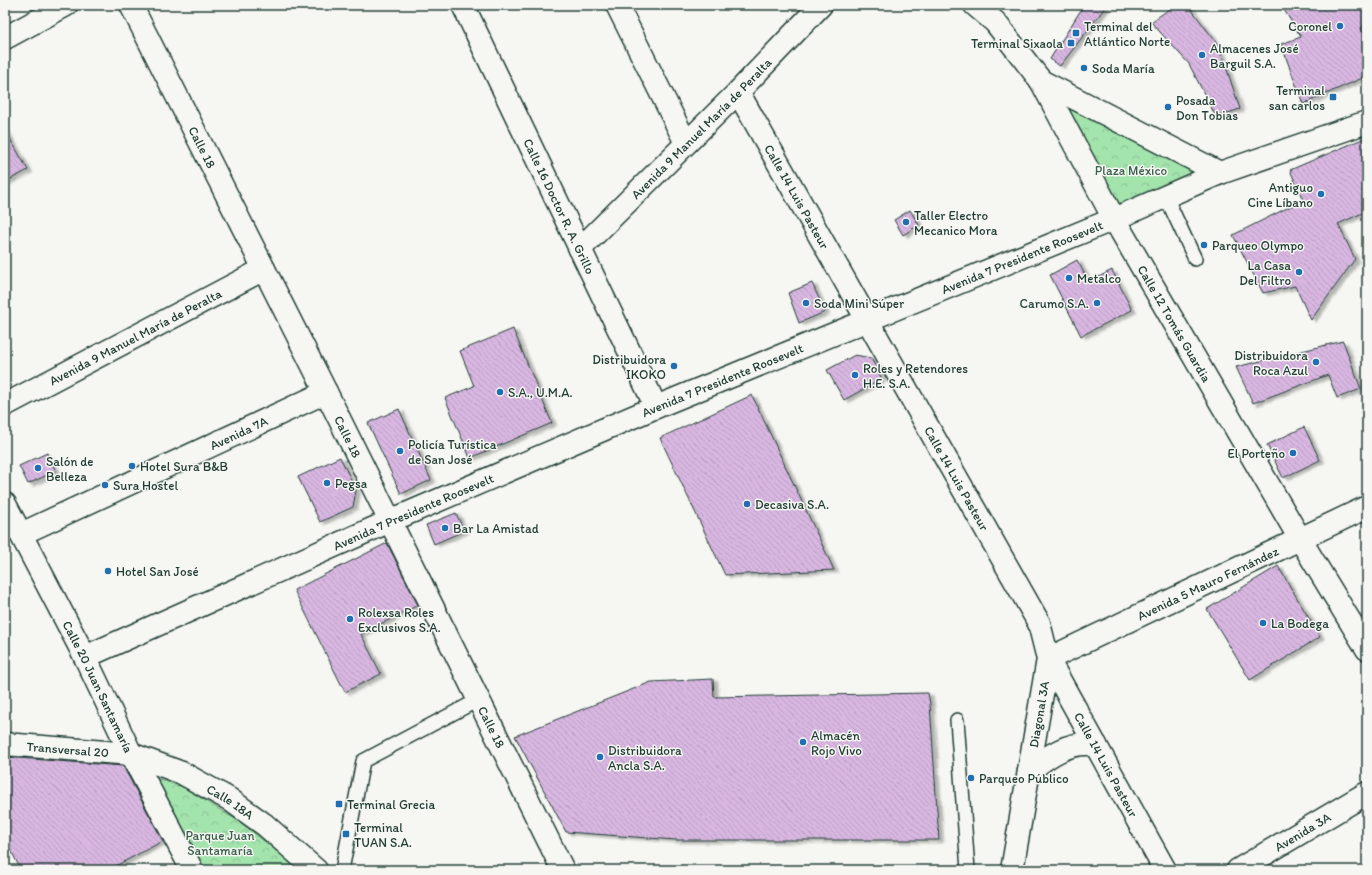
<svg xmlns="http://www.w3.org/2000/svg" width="1372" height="875" viewBox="0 0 1372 875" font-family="Itim,sans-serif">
  <defs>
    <pattern id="forest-crowns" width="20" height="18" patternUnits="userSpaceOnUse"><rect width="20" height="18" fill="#a3e3ac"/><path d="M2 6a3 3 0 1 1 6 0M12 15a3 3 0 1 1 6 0" fill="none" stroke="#8cc495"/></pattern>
    <pattern id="building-back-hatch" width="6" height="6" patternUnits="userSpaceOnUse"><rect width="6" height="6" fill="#d8b6e1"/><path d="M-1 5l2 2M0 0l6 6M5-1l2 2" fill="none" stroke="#b99dc2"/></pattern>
    <filter id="shadow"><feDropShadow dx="4.5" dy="2.5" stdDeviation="1" flood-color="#0004"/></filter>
  </defs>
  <rect width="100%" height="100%" fill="#f6f6f2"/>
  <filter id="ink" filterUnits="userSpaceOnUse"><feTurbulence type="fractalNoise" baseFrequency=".025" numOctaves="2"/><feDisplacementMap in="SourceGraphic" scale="8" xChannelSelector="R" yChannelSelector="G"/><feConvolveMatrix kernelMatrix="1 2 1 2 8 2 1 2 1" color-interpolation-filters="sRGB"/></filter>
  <g filter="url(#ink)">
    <g fill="url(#forest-crowns)" stroke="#619070">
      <polygon points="1041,81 1220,173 1114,219"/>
      <polygon points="150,776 183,787 240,822 301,870 205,870"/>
    </g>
    <g fill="url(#building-back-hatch)" stroke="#1f3d34" filter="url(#shadow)">
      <polygon points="1084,5 1107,5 1060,66 1050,59"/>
      <polygon points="1175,5 1188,5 1219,46 1240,109 1216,117 1189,64 1151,22"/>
      <polygon points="1281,5 1367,5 1367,23 1361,28 1367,41 1367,76 1303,104 1281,44 1301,37"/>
      <polygon points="5,130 28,170 5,182"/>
      <polygon points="1367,137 1367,211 1338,224 1355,259 1311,320 1295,286 1263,293 1233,235 1303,200 1290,170"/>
      <polygon points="910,210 919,225 903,235 894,220"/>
      <polygon points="1077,260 1089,282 1112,270 1132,310 1081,336 1050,275"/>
      <polygon points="812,283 825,312 799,323 788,293"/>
      <polygon points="513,329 552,423 470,458 445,398 474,386 460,351"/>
      <polygon points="1343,341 1361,389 1337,398 1328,375 1253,403 1236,367"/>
      <polygon points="855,355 871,358 882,379 844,400 827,370"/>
      <polygon points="752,395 834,570 725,575 660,438"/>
      <polygon points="399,409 431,480 401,494 368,423"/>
      <polygon points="1304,427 1320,460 1283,478 1267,445"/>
      <polygon points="47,453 56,471 28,484 19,466"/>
      <polygon points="340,457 356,490 353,507 320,522 298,477"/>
      <polygon points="456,513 464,531 434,544 426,525"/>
      <polygon points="387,543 418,605 361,634 381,674 345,692 294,590"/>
      <polygon points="1278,566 1320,637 1250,680 1207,609"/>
      <polygon points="713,679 714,697 928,693 930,704 939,840 676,840 566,832 515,736 651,682"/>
      <polygon points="5,757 123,766 163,841 108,870 21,870 5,839"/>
    </g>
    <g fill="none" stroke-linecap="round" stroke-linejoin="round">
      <defs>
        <g id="service">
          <polyline points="1166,197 1195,259"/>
          <polyline points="957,720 968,870"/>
          <polyline points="342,870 363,761 478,700"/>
        </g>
        <g id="minor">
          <path id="s1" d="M131,5L326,392L563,870"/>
          <path id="s2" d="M463,5L656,407"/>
          <polyline points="617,5 686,143"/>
          <polyline points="5,38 66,5"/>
          <path id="s3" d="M738,92L1039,623L1048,659L1165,870"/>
          <path id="s4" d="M580,249L738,92L821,5"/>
          <path id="s5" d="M5,405L264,269"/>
          <path id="s6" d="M21,534L326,392"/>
          <path id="s7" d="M5,744L131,754L182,773L229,799L265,825L316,870"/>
          <path d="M1029,771C1048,756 1070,740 1096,745"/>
          <path id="s8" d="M1012,870L1048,659L1367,507"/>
          <path id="s9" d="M1238,870L1367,793"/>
        </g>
        <g id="tertiary">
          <path id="s10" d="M975,5L995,22L1041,81L1114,219L1300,539L1367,649"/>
          <polyline points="1041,81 1220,173"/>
          <path id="s11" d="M5,504L85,657L131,754L192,870"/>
          <path id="s12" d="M85,657L390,521L656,407L1114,219L1220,173L1367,122"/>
        </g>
      </defs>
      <use href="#service" stroke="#1f3d34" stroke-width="16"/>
      <use href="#minor" stroke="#1f3d34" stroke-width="25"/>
      <use href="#tertiary" stroke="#1f3d34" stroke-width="25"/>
      <use href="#service" stroke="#f6f6f2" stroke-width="13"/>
      <use href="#minor" stroke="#f6f6f2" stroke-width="22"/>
      <use href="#tertiary" stroke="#f6f6f2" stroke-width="22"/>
    </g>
  </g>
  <g fill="#1f6fb2" stroke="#f6f6f2" stroke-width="1.5">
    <circle cx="1340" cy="26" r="4"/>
    <rect x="1072" y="29" width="8" height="8" rx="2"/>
    <rect x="1067" y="39" width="8" height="8" rx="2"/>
    <circle cx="1202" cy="55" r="4"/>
    <circle cx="1084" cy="68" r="4"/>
    <rect x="1329" y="93" width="8" height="8" rx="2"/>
    <circle cx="1168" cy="107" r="4"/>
    <circle cx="1321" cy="194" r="4"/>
    <circle cx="906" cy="222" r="4"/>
    <circle cx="1204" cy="245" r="4"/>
    <circle cx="1299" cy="272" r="4"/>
    <circle cx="1069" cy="278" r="4"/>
    <circle cx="806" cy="303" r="4"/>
    <circle cx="1097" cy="303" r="4"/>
    <circle cx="1316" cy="362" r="4"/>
    <circle cx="674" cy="366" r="4"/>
    <circle cx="855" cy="375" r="4"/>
    <circle cx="500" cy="392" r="4"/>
    <circle cx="400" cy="451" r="4"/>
    <circle cx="1293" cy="453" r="4"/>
    <circle cx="132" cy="466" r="4"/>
    <circle cx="38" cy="468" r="4"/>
    <circle cx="327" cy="483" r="4"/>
    <circle cx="105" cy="485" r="4"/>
    <circle cx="747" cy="504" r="4"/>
    <circle cx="445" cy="528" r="4"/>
    <circle cx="108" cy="571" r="4"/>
    <circle cx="350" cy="619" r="4"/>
    <circle cx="1263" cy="623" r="4"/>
    <circle cx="803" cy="742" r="4"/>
    <circle cx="600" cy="757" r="4"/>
    <circle cx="971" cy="778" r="4"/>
    <rect x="335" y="800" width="8" height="8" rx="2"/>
    <rect x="342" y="830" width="8" height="8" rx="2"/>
  </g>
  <g text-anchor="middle" stroke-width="3" stroke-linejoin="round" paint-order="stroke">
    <g font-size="13" fill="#1f3d34" stroke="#f6f6f2" text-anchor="start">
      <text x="1084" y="31">Terminal del<tspan x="1084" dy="15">Atlántico Norte</tspan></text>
      <text x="1332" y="31" text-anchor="end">Coronel</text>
      <text x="1063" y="48" text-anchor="end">Terminal Sixaola</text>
      <text x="1210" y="53">Almacenes José<tspan x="1210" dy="15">Barguil S.A.</tspan></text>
      <text x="1092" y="73">Soda María</text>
      <text x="1325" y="95" text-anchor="end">Terminal<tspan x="1325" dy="15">san carlos</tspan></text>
      <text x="1176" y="105">Posada<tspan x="1176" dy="15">Don Tobias</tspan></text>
      <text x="1313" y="192" text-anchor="end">Antiguo<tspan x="1313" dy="15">Cine Líbano</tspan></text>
      <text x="914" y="220">Taller Electro<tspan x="914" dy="15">Mecanico Mora</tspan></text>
      <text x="1212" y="250">Parqueo Olympo</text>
      <text x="1291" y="270" text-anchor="end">La Casa<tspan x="1291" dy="15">Del Filtro</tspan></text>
      <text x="1077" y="283">Metalco</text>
      <text x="814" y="308">Soda Mini Súper</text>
      <text x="1089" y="308" text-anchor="end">Carumo S.A.</text>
      <text x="1308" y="360" text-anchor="end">Distribuidora<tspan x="1308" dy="15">Roca Azul</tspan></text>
      <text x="666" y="364" text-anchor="end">Distribuidora<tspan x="666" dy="15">IKOKO</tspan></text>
      <text x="863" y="373">Roles y Retendores<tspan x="863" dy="15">H.E. S.A.</tspan></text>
      <text x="508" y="397">S.A., U.M.A.</text>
      <text x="408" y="449">Policía Turística<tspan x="408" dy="15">de San José</tspan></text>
      <text x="1285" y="458" text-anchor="end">El Porteño</text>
      <text x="46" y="466">Salón de<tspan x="46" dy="15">Belleza</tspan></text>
      <text x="140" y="471">Hotel Sura B&amp;B</text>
      <text x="335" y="488">Pegsa</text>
      <text x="113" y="490">Sura Hostel</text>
      <text x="755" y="509">Decasiva S.A.</text>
      <text x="453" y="533">Bar La Amistad</text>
      <text x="116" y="576">Hotel San José</text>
      <text x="358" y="617">Rolexsa Roles<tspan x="358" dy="15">Exclusivos S.A.</tspan></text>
      <text x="1271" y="628">La Bodega</text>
      <text x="811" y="740">Almacén<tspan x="811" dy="15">Rojo Vivo</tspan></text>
      <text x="608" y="755">Distribuidora<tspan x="608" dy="15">Ancla S.A.</tspan></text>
      <text x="979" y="783">Parqueo Público</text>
      <text x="347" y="809">Terminal Grecia</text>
      <text x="354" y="832">Terminal<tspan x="354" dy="15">TUAN S.A.</tspan></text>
    </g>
    <g font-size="13" fill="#1f3d34" stroke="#f6f6f2">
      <text dy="5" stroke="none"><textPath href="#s4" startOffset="171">Avenida 9 Manuel María de Peralta</textPath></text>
      <text dy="5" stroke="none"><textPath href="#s1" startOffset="159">Calle 18</textPath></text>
      <text dy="5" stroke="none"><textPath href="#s3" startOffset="120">Calle 14 Luis Pasteur</textPath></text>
      <text dy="5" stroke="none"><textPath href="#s2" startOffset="223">Calle 16 Doctor R. A. Grillo</textPath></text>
      <text dy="5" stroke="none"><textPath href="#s12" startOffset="1019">Avenida 7 Presidente Roosevelt</textPath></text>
      <text dy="5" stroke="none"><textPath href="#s10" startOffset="378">Calle 12 Tomás Guardia</textPath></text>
      <text dy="5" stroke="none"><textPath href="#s5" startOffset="147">Avenida 9 Manuel María de Peralta</textPath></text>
      <text dy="5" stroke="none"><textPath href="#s12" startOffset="695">Avenida 7 Presidente Roosevelt</textPath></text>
      <text dy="5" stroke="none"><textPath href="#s6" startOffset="240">Avenida 7A</textPath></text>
      <text dy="5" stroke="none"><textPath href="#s1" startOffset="483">Calle 18</textPath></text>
      <text dy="5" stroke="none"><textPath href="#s3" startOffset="444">Calle 14 Luis Pasteur</textPath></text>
      <text dy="5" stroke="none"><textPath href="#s12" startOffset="359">Avenida 7 Presidente Roosevelt</textPath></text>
      <text dy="5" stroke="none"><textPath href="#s8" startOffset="391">Avenida 5 Mauro Fernández</textPath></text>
      <text dy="5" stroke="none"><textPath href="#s11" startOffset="205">Calle 20 Juan Santamaría</textPath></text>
      <text dy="5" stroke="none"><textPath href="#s8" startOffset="158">Diagonal 3A</textPath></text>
      <text dy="5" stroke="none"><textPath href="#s1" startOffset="807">Calle 18</textPath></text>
      <text dy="5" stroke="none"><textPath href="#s7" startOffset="63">Transversal 20</textPath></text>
      <text dy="5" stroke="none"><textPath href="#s3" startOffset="768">Calle 14 Luis Pasteur</textPath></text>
      <text dy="5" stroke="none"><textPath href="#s7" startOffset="237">Calle 18A</textPath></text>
      <text dy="5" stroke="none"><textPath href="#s9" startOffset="75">Avenida 3A</textPath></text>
    </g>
    <g font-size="13" fill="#395e4c" stroke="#f6f6f2">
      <text x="1131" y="175">Plaza México</text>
      <text x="220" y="840">Parque Juan<tspan x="220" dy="15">Santamaría</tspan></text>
    </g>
  </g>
  <rect width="1372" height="875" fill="none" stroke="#f6f6f2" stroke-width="20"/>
  <rect x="10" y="10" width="1352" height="855" fill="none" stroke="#1f3d34" stroke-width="1.5" filter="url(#ink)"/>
</svg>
